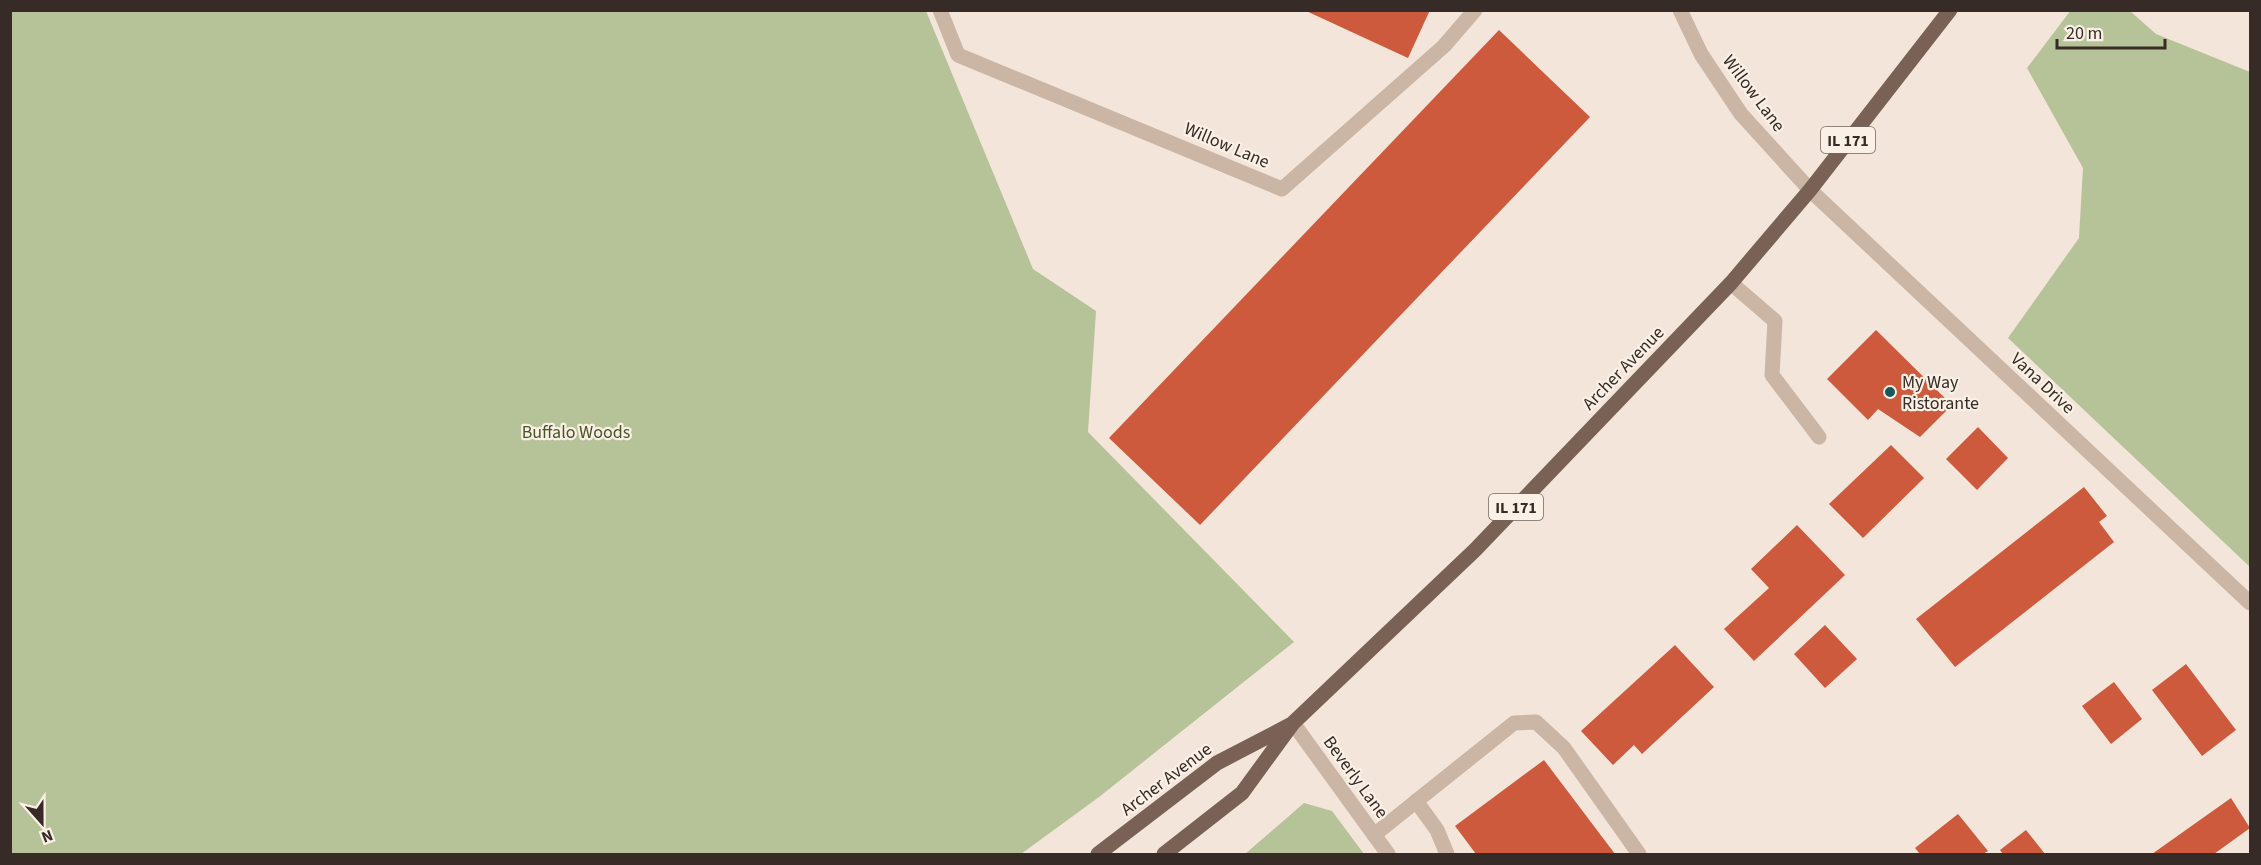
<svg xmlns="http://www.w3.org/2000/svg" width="2261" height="865" viewBox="0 0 2261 865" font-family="'Source Sans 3',sans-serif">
  <rect width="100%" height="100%" fill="#f3e5d9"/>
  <g fill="#b6c298">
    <polygon points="2071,10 2130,11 2156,34 2250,72 2250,567 2008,338 2079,238 2083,168 2027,68"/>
    <polygon points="10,11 926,11 1033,269 1096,311 1088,432 1294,642 1099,797 1021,854 11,854"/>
    <polygon points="1304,803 1332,811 1364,854 1245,854"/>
  </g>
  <g fill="#cd5a3c">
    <polygon points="1304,10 1430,10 1408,58"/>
    <polygon points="1499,30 1590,117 1200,525 1109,438"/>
    <polygon points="1876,330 1952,405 1920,437 1878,409 1868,420 1827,379"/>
    <polygon points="1978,427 2008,458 1977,490 1946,459"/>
    <polygon points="1891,445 1924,478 1863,538 1829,504"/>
    <polygon points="2084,487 2107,516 2099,522 2114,542 1955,667 1916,619"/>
    <polygon points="1797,525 1845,575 1754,661 1724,629 1769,588 1751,569"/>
    <polygon points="1825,625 1857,659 1825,688 1794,654"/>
    <polygon points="1675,645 1714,687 1642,754 1634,745 1613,765 1581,731"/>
    <polygon points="2186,664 2236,730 2202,756 2152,690"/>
    <polygon points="2114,682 2142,719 2111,744 2082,706"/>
    <polygon points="1544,760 1615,854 1476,854 1455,826"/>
    <polygon points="2231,798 2250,828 2214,854 2152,854"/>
    <polygon points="1958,814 1988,851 1983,854 1920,854 1915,848"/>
    <polygon points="2026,830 2045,854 2003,854 2000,850"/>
  </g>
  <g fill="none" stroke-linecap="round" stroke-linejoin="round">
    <g stroke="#cbb5a4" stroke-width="15">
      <polyline points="940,10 958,55 1282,189 1444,46 1475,10"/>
      <polyline points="1680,10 1701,54 1741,114 1810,190 2250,603"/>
      <polyline points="1731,283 1775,321 1772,375 1819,437"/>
      <polyline points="1293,723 1388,854"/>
      <polyline points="1416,801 1437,830 1447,854"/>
      <polyline points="1374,835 1514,723 1536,722 1564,748 1639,854"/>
    </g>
    <g stroke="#796156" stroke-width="15">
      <polyline points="1098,854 1217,763 1290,725"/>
      <polyline points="1164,854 1242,793 1293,723 1475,550 1731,283 1810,190 1950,10"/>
    </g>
  </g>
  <circle fill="#19585a" stroke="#faf0e5" stroke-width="2" cx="1890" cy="392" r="6"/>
  <g text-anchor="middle" stroke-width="4.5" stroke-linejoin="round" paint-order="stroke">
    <g fill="#faf0e5" stroke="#71665f" stroke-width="1.5">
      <rect x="1821" y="127" width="54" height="26" rx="4.5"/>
      <rect x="1489" y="494" width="54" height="26" rx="4.5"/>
    </g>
    <g font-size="16" font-weight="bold" fill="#362b26">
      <text x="1848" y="146">IL 171</text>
      <text x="1516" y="513">IL 171</text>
    </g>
    <g font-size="18" fill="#362b26" stroke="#faf0e5">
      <text transform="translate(1754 93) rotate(53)" y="6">Willow Lane</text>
      <text transform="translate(1227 145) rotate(23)" y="6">Willow Lane</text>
      <text transform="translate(1623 368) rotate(-46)" y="6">Archer Avenue</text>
      <text transform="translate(2043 383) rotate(43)" y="6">Vana Drive</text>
      <text transform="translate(1356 777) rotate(54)" y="6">Beverly Lane</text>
      <text transform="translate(1166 779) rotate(-37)" y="6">Archer Avenue</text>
    </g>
    <g font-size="18" fill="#362b26" stroke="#faf0e5" text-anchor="start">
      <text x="1902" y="388">My Way<tspan x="1902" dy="21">Ristorante</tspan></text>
    </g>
    <g font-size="18" fill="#475628" stroke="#faf0e5">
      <text x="576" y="438">Buffalo Woods</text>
    </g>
  </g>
  <rect width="2261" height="865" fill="none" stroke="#362b26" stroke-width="24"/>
  <g transform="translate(42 823) rotate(159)" stroke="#faf0e5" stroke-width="4.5" paint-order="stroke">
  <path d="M0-4.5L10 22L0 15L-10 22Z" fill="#362b26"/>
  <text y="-9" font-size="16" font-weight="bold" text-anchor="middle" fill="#362b26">N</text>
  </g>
  <path d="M2057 39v9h108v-9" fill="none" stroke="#362b26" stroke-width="3"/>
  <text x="2066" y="39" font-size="18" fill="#362b26" stroke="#faf0e5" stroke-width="4.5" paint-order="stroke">20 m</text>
</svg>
